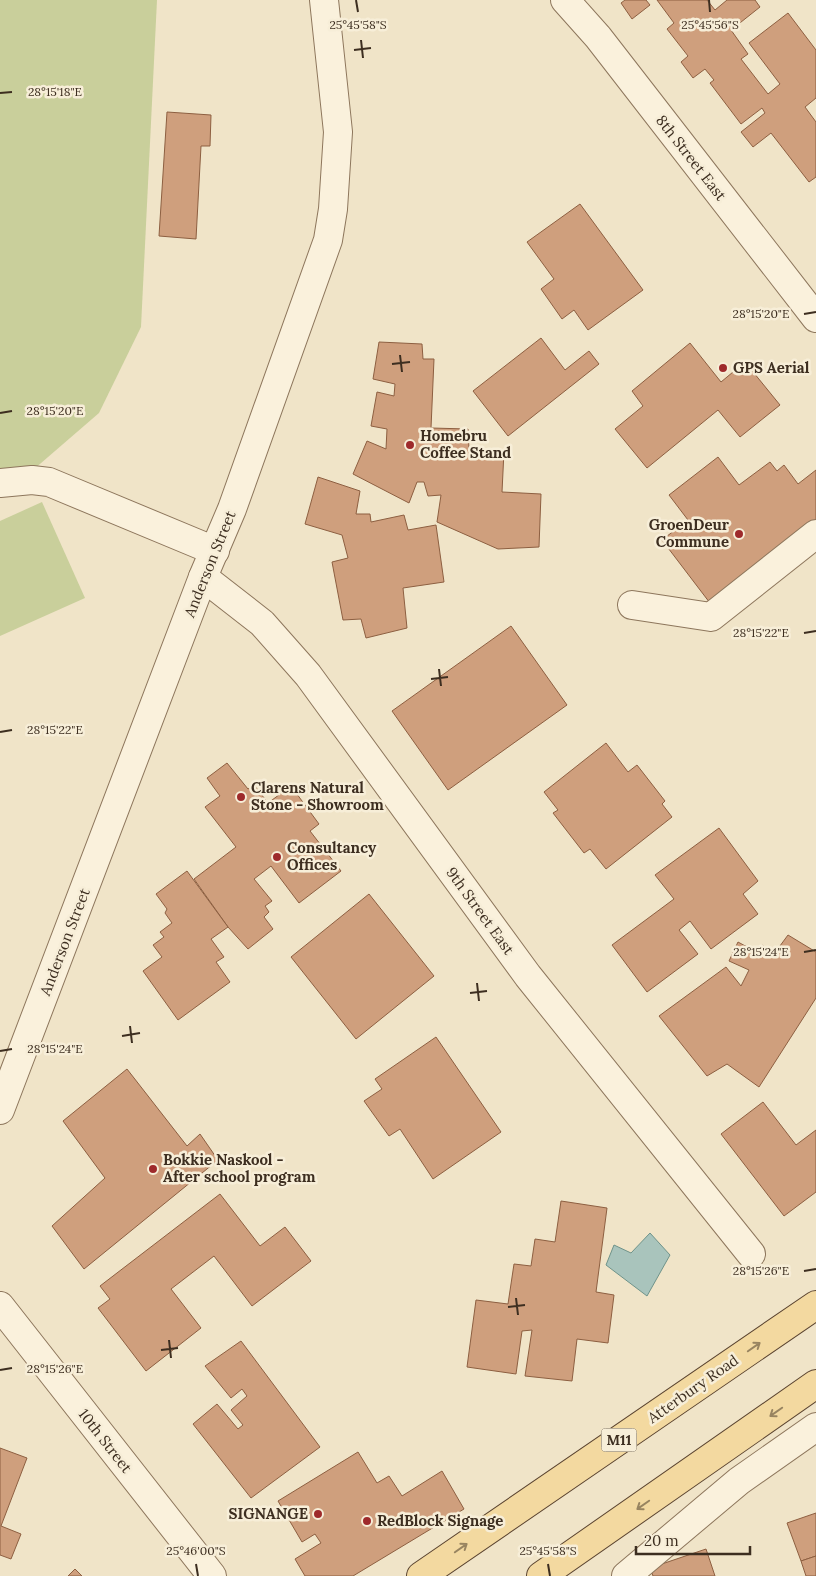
<svg xmlns="http://www.w3.org/2000/svg" width="816" height="1576" viewBox="0 0 816 1576" font-family="Lora,serif">
  <rect width="100%" height="100%" fill="#f0e4c8"/>
  <g fill="#c9cf9b">
    <polygon points="0,0 157,0 141,327 99,413 33,470 0,471"/>
    <polygon points="42,502 85,598 0,636 0,521"/>
  </g>
  <polygon fill="#a9c4bc" stroke="#6f938a" points="650,1233 670,1255 647,1296 606,1265 614,1245 631,1253"/>
  <g fill="#cf9f7d" stroke="#8d5f41">
    <polygon points="625,0 646,0 650,5 632,19 621,3"/>
    <polygon points="657,0 707,0 715,10 727,0 755,0 760,7 731,30 748,54 741,59 768,94 780,84 749,43 788,13 816,50 816,98 805,107 816,122 816,177 809,182 771,133 753,147 741,132 765,113 762,108 741,124 710,83 714,80 705,69 693,78 681,62 688,56 667,29 674,23"/>
    <polygon points="167,112 211,115 210,146 201,146 196,239 159,236"/>
    <polygon points="580,204 643,290 588,330 574,310 562,319 541,289 554,279 527,242"/>
    <polygon points="541,338 565,370 589,351 599,364 508,436 473,391"/>
    <polygon points="379,342 422,344 423,359 434,359 431,428 468,429 469,450 504,451 502,492 541,494 539,547 498,549 437,522 441,495 428,496 424,482 417,482 409,503 353,474 367,441 386,449 387,429 371,426 377,392 394,396 395,384 373,379"/>
    <polygon points="690,343 721,382 745,362 780,405 740,437 718,410 647,468 615,429 643,406 632,391"/>
    <polygon points="718,457 739,485 770,462 777,471 784,465 798,484 816,470 816,527 713,607 662,540 688,520 669,495"/>
    <polygon points="318,477 360,491 356,514 370,514 371,522 404,515 408,530 436,525 444,582 403,588 407,628 366,638 361,619 343,620 332,562 348,558 342,535 305,524"/>
    <polygon points="511,626 567,705 448,790 392,711"/>
    <polygon points="606,743 628,772 637,765 665,801 662,804 672,817 606,869 590,849 584,853 553,813 558,810 544,792"/>
    <polygon points="227,763 248,789 254,785 268,803 291,786 319,824 310,831 341,871 299,903 271,866 254,879 272,901 265,906 269,912 264,917 273,929 248,949 228,927 194,879 236,847 205,807 220,796 207,778"/>
    <polygon points="719,828 758,881 743,894 758,914 711,949 690,921 679,930 698,954 647,992 612,945 674,899 655,875"/>
    <polygon points="187,871 228,927 211,939 224,957 216,962 230,982 178,1020 143,971 162,957 153,945 164,937 160,932 172,923 165,913 167,909 156,894"/>
    <polygon points="369,894 434,976 356,1039 291,957"/>
    <polygon points="788,935 816,952 816,998 759,1087 727,1064 707,1076 659,1016 726,967 741,986 749,970 729,961 738,942 758,953 762,945 774,954"/>
    <polygon points="436,1037 501,1132 433,1179 400,1129 389,1136 364,1101 382,1089 375,1079"/>
    <polygon points="127,1069 187,1146 200,1134 218,1160 84,1269 52,1226 105,1178 63,1121"/>
    <polygon points="763,1102 796,1145 816,1130 816,1192 784,1216 721,1134"/>
    <polygon points="220,1194 260,1246 285,1227 311,1261 252,1306 214,1256 171,1289 201,1328 146,1371 98,1308 110,1299 100,1286"/>
    <polygon points="561,1201 607,1208 596,1292 614,1295 608,1343 577,1339 572,1381 525,1376 532,1330 522,1331 516,1374 467,1367 476,1300 508,1304 514,1264 531,1266 535,1239 555,1242"/>
    <polygon points="241,1341 320,1447 251,1498 193,1424 217,1404 238,1429 243,1425 231,1410 247,1396 242,1389 231,1398 205,1366"/>
    <polygon points="0,1448 27,1458 1,1526 21,1534 11,1559 0,1555"/>
    <polygon points="358,1452 377,1483 389,1476 402,1496 442,1471 464,1509 353,1576 305,1576 295,1559 321,1543 315,1534 302,1542 278,1501"/>
    <polygon points="816,1513 816,1556 801,1561 787,1523"/>
    <polygon points="706,1549 715,1576 653,1576 650,1568"/>
    <polygon points="816,1556 816,1576 806,1576 801,1561"/>
    <polygon points="75,1569 82,1576 68,1576"/>
  </g>
  <g fill="none" stroke-linecap="round" stroke-linejoin="round">
    <defs>
      <g id="minor">
        <polyline points="565,0 598,37 816,318"/>
        <polyline points="0,483 32,480 49,482 215,551"/>
        <polyline points="203,577 262,623 308,675 528,976 751,1254"/>
        <polyline points="632,605 711,617 816,534"/>
        <polyline points="0,1110 203,577 232,509 328,240 333,209 338,132 324,0"/>
        <polyline points="0,1306 212,1576"/>
        <polyline points="626,1576 739,1481 816,1427"/>
      </g>
      <g id="major">
        <polyline points="421,1576 816,1305"/>
        <polyline points="541,1576 816,1384"/>
      </g>
    </defs>
    <use href="#minor" stroke="#8d765c" stroke-width="30"/>
    <use href="#major" stroke="#5b4430" stroke-width="30"/>
    <use href="#minor" stroke="#faf1dc" stroke-width="28"/>
    <use href="#major" stroke="#f3d9a0" stroke-width="28"/>
  </g>
  <defs><path id="oneway-shaft" d="M-6 0H5M1.5-3L5.5 0L1.5 3" fill="none" stroke-width="1.6" stroke-linecap="round" stroke-linejoin="round" transform="scale(1.25)"/></defs>
  <g stroke="#988460">
    <use href="#oneway-shaft" transform="translate(754 1347) rotate(-35)"/>
    <use href="#oneway-shaft" transform="translate(776 1412) rotate(145)"/>
    <use href="#oneway-shaft" transform="translate(643 1505) rotate(145)"/>
    <use href="#oneway-shaft" transform="translate(461 1548) rotate(-35)"/>
  </g>
  <path fill="none" stroke="#3d2e20" stroke-width="2" d="M356,0L358,12M709,0L710,12M361,40L363,58M354,50L371,48M0,93L12,92M804,314L816,312M400,355L402,372M392,364L410,362M0,413L12,411M804,633L816,631M439,669L441,686M431,679L448,677M0,732L12,730M804,952L816,950M477,983L479,1001M470,993L487,991M130,1026L132,1043M122,1036L140,1033M0,1051L12,1049M804,1271L816,1269M516,1298L518,1315M508,1307L525,1305M169,1340L171,1358M161,1350L178,1348M0,1370L12,1368M196,1564L198,1576M548,1564L550,1576"/>
  <g fill="#9e2a2b" stroke="#f7eed8" stroke-width="2">
    <circle cx="723" cy="368" r="5"/>
    <circle cx="410" cy="445" r="5"/>
    <circle cx="739" cy="534" r="5"/>
    <circle cx="241" cy="797" r="5"/>
    <circle cx="277" cy="857" r="5"/>
    <circle cx="153" cy="1169" r="5"/>
    <circle cx="318" cy="1514" r="5"/>
    <circle cx="367" cy="1521" r="5"/>
  </g>
  <g text-anchor="middle" stroke-width="5" stroke-linejoin="round" paint-order="stroke">
    <rect fill="#f7eed8" stroke="#756857" stroke-width="1" x="601.5" y="1428.5" width="35" height="23" rx="4"/>
    <g font-size="14" font-weight="bold" fill="#3d2e20">
      <text x="619" y="1445">M11</text>
    </g>
    <g font-size="15" fill="#3d2e20" stroke="#f7eed8">
      <text transform="translate(691 158) rotate(52)" y="5">8th Street East</text>
      <text transform="translate(210 564) rotate(-68)" y="5">Anderson Street</text>
      <text transform="translate(480 911) rotate(54)" y="5">9th Street East</text>
      <text transform="translate(65 942) rotate(-69)" y="5">Anderson Street</text>
      <text transform="translate(693 1389) rotate(-35)" y="5">Atterbury Road</text>
      <text transform="translate(105 1441) rotate(52)" y="5">10th Street</text>
    </g>
    <g font-size="15" font-weight="bold" fill="#3d2e20" stroke="#f7eed8" text-anchor="start">
      <text x="733" y="373">GPS Aerial</text>
      <text x="420" y="441">Homebru<tspan x="420" dy="17">Coffee Stand</tspan></text>
      <text x="729" y="530" text-anchor="end">GroenDeur<tspan x="729" dy="17">Commune</tspan></text>
      <text x="251" y="793">Clarens Natural<tspan x="251" dy="17">Stone - Showroom</tspan></text>
      <text x="287" y="853">Consultancy<tspan x="287" dy="17">Offices</tspan></text>
      <text x="163" y="1165">Bokkie Naskool -<tspan x="163" dy="17">After school program</tspan></text>
      <text x="308" y="1519" text-anchor="end">SIGNANGE</text>
      <text x="377" y="1526">RedBlock Signage</text>
    </g>
  </g>
  <g font-size="12" text-anchor="middle" fill="#3d2e20" stroke="#f7eed8" stroke-width="5" stroke-linejoin="round" paint-order="stroke">
    <text x="358" y="29">25°45'58"S</text>
    <text x="710" y="29">25°45'56"S</text>
    <text x="55" y="96">28°15'18"E</text>
    <text x="761" y="318">28°15'20"E</text>
    <text x="55" y="415">28°15'20"E</text>
    <text x="761" y="637">28°15'22"E</text>
    <text x="55" y="734">28°15'22"E</text>
    <text x="761" y="956">28°15'24"E</text>
    <text x="55" y="1053">28°15'24"E</text>
    <text x="761" y="1275">28°15'26"E</text>
    <text x="55" y="1373">28°15'26"E</text>
    <text x="196" y="1555">25°46'00"S</text>
    <text x="548" y="1555">25°45'58"S</text>
  </g>
  <path d="M636 1546v8h114v-8" fill="none" stroke="#3d2e20" stroke-width="2.5"/>
  <text x="644" y="1546" font-size="15" fill="#3d2e20" stroke="#f7eed8" stroke-width="4" paint-order="stroke">20 m</text>
</svg>
